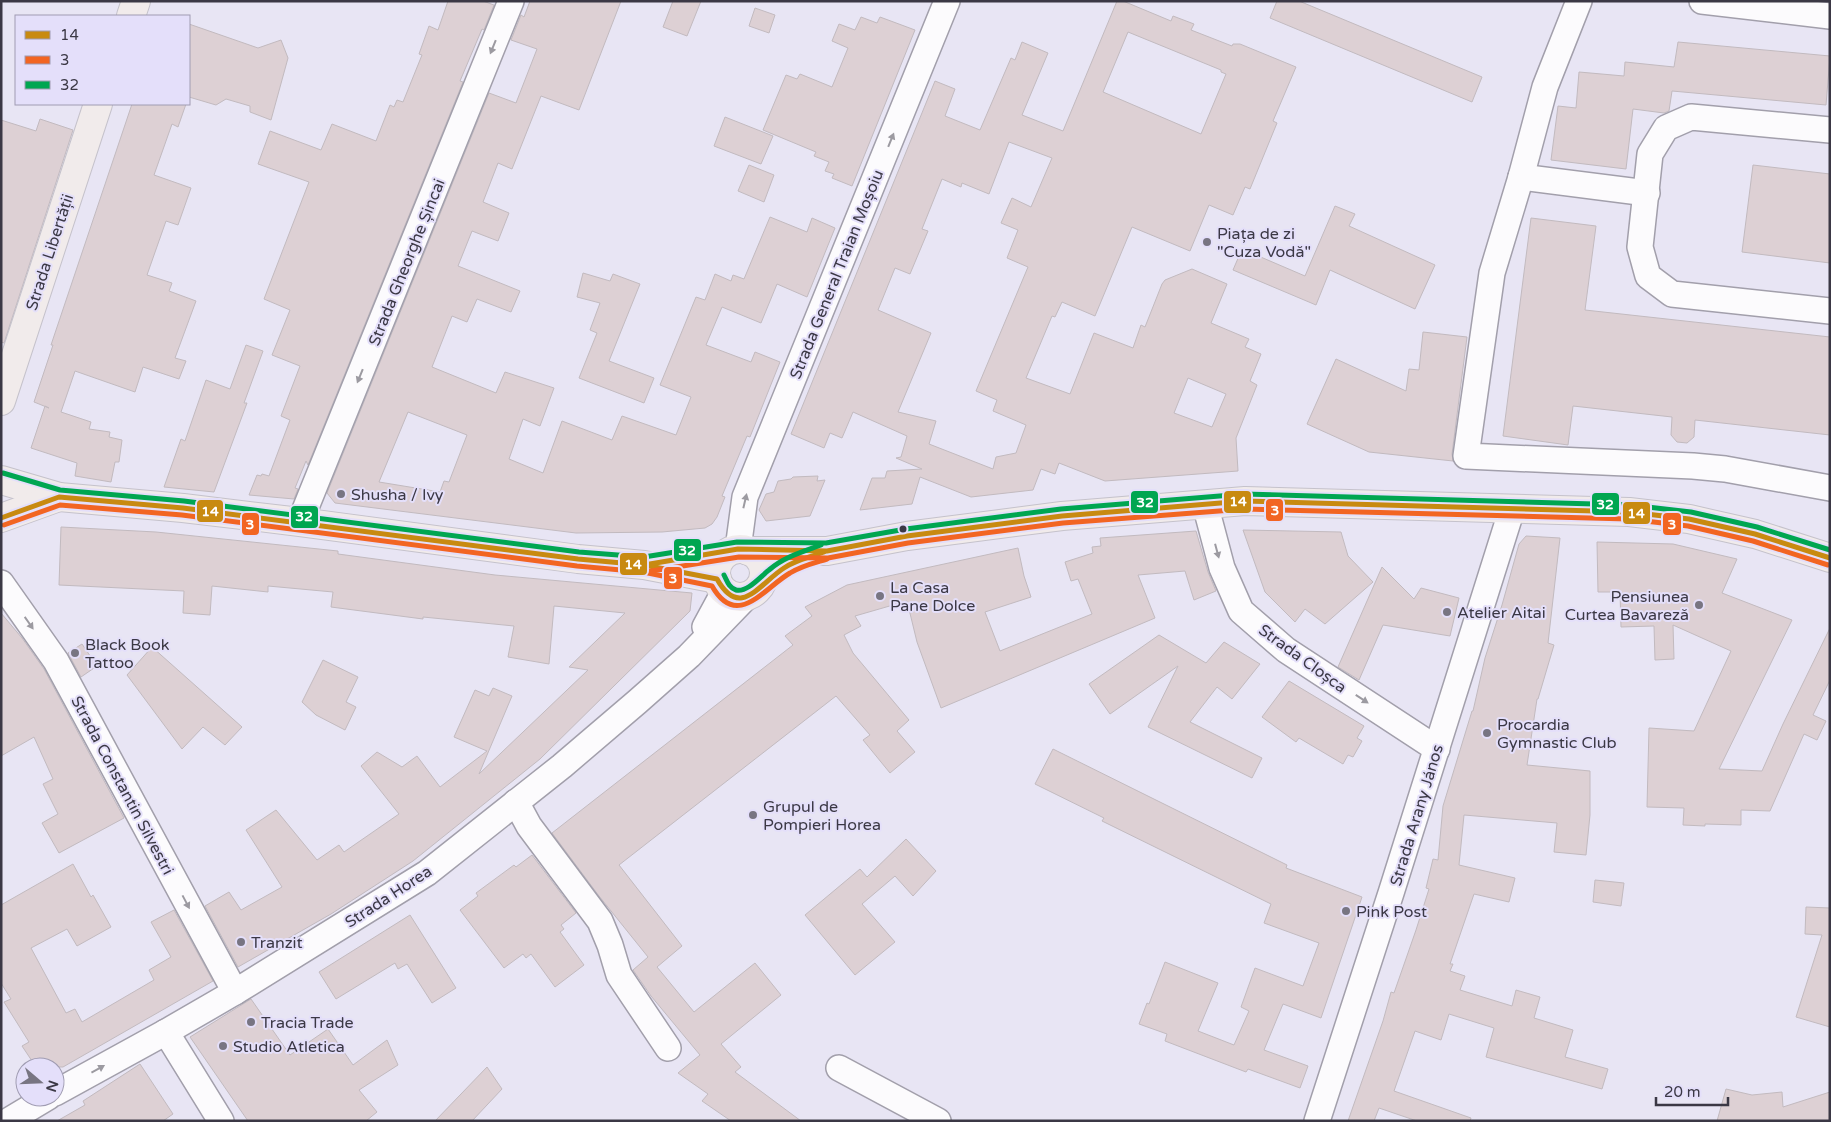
<svg xmlns="http://www.w3.org/2000/svg" width="1831" height="1122" viewBox="0 0 1831 1122" font-family="'Varela Round',sans-serif">
  <rect width="100%" height="100%" fill="#e8e5f4"/>
  <g fill="#ddd0d4" stroke="#c2babf" fill-rule="evenodd">
    <polygon points="448,1 483,1 494,5 484,30 482,29 460,81 463,82 308,465 306,461 295,488 298,489 294,499 249,495 257,475 261,476 262,474 269,476 290,420 281,416 300,366 272,355 290,310 264,299 309,182 258,164 270,131 321,150 332,124 376,141 390,105 394,107 397,100 403,102 422,55 419,54 429,26 438,30"/>
    <path d="M530,1H621L579,110L541,96L512,169L498,163L483,202L509,213L498,241L472,231L458,266L520,291L511,312L477,299L467,322L452,316L432,367L496,393L505,372L554,388L540,426L523,419L509,459L543,473L562,421L612,440L622,416L676,435L691,397L660,385L696,297L705,300L715,274L731,281L733,275L744,279L770,217L807,232L812,218L835,228L807,297L777,284L761,323L722,307L706,345L751,362L755,352L780,362L750,437L747,436L722,496L725,497L717,517L712,524L705,528L662,532L576,533L335,503L327,493L489,93L516,103L537,49L511,40L521,15L524,17ZM408,412L467,435L449,482L444,481L440,492L379,482Z"/>
    <polygon points="673,1 701,1 687,36 663,27"/>
    <path d="M1117,1H1123L1171,21L1173,16L1194,24L1191,30L1232,46L1233,44H1240L1296,67L1273,121L1277,123L1250,189L1245,187L1233,215L1209,205L1190,251L1132,227L1095,316L1062,302L1055,317L1052,316L1026,378L1070,394L1094,333L1133,348L1141,325L1145,327L1162,284L1165,280L1192,269L1227,284L1211,323L1249,339L1245,347L1261,354L1250,381L1257,385L1236,438L1238,471L1105,481L1059,463L1055,474L1041,469L1033,490L971,497L920,477L912,504L860,510L872,478H885L887,471L922,469L896,458L901,457L907,436L853,412L842,438L830,433L824,448L791,434L935,81L955,89L945,116L980,130L1011,58L1015,60L1022,42L1048,53L1022,115L1063,131ZM1128,32L1221,70V72L1226,74L1201,134L1103,92ZM1009,142L1052,158L1031,207L1012,198L1001,223L1018,230L1007,258L1028,267L976,391L997,400L993,411L1026,425L1016,453L996,457L993,469L929,444L936,421L898,412L931,333L878,310L895,268L910,274L928,231L922,229L942,179L961,187L962,183L989,194ZM1188,378L1226,394L1212,427L1174,413Z"/>
    <polygon points="1277,1 1299,1 1482,77 1472,102 1270,18"/>
    <polygon points="755,8 775,15 769,33 749,26"/>
    <polygon points="861,17 877,23 880,17 915,30 852,186 832,178 834,174 825,171 829,162 814,156 816,152 763,130 786,75 797,79 800,74 832,87 848,48 832,41 839,24 855,30"/>
    <polygon points="189,24 258,48 281,40 288,58 271,120 250,112 250,106 226,99 216,105 189,97"/>
    <polygon points="1678,42 1830,56 1826,105 1672,91 1669,111 1664,113 1633,109 1626,169 1551,160 1558,106 1576,108 1579,72 1624,76 1625,62 1674,67"/>
    <polygon points="132,104 186,104 178,127 172,124 154,175 191,188 178,225 166,221 147,275 172,283 169,291 196,301 175,358 186,361 179,379 143,367 135,392 75,371 61,412 91,422 89,429 110,432 109,437 122,440 119,462 115,462 111,482 75,476 77,463 31,448 45,406 49,408 34,402 53,345 51,345"/>
    <polygon points="725,117 773,136 761,164 714,146"/>
    <polygon points="40,119 73,130 4,343 1,342 1,120 36,131"/>
    <polygon points="749,165 774,175 764,202 738,191"/>
    <polygon points="1753,165 1830,174 1830,263 1742,252"/>
    <polygon points="1335,206 1355,214 1349,226 1435,265 1415,309 1330,270 1316,305 1233,270 1242,249 1305,276"/>
    <polygon points="1531,218 1596,226 1585,310 1830,337 1830,435 1695,420 1694,437 1687,443 1677,442 1671,435 1672,417 1573,406 1568,445 1503,436"/>
    <polygon points="583,273 610,281 613,274 640,284 609,361 654,378 644,403 579,378 597,333 590,330 600,303 577,297"/>
    <polygon points="1423,332 1467,337 1452,454 1453,461 1369,452 1307,424 1336,359 1406,391 1409,369 1419,370"/>
    <polygon points="246,345 263,351 244,403 247,403 214,492 164,487 181,439 185,441 206,380 230,389"/>
    <polygon points="818,476 817,481 825,480 810,516 766,521 759,510 766,494 774,492 778,481 791,479 793,477"/>
    <polygon points="61,527 156,532 338,551 338,554 495,575 692,593 690,611 540,759 413,861 331,914 238,967 205,906 229,892 241,910 282,887 246,830 276,810 317,860 339,845 344,852 399,814 361,766 377,752 402,767 417,756 440,787 487,751 454,737 475,690 489,696 493,688 512,696 479,774 588,670 569,667 625,613 554,606 549,664 508,657 514,626 423,617 423,619 331,607 333,592 268,586 268,592 212,586 210,615 183,613 184,591 59,585"/>
    <polygon points="1243,530 1341,532 1348,556 1373,582 1325,624 1305,609 1295,622 1265,592"/>
    <polygon points="1196,531 1208,572 1216,591 1194,600 1185,571 1138,575 1155,618 941,708 917,642 907,601 855,616 861,626 844,635 853,653 909,720 897,731 915,752 890,773 863,740 870,735 836,696 619,865 682,946 657,967 694,1012 755,963 781,995 721,1044 741,1067 735,1072 801,1121 731,1121 702,1101 708,1094 678,1073 700,1055 651,996 633,970 648,957 599,896 552,833 793,645 785,636 812,616 805,607 847,585 1018,548 1024,576 1031,597 985,612 1000,651 1092,614 1078,579 1071,581 1065,562 1093,553 1092,547 1101,546 1100,538"/>
    <polygon points="1526,536 1560,538 1548,643 1554,645 1538,699 1537,699 1527,765 1590,771 1590,815 1586,855 1554,852 1557,823 1464,815 1459,865 1515,878 1509,902 1474,894 1450,964 1453,964 1450,971 1465,976 1460,990 1512,1006 1516,990 1540,997 1534,1018 1573,1030 1565,1057 1608,1069 1602,1089 1486,1057 1494,1028 1449,1014 1441,1040 1415,1031 1394,1091 1471,1118 1470,1121 1417,1121 1379,1108 1374,1121 1348,1121 1383,1021 1391,992 1394,993 1416,930 1429,889 1426,888 1433,859 1438,860 1443,806 1472,711 1473,711 1485,658 1502,605 1519,544"/>
    <polygon points="1597,542 1673,544 1737,559 1722,593 1792,620 1719,769 1762,771 1783,724 1830,628 1830,680 1813,715 1826,721 1817,740 1804,734 1770,811 1741,810 1741,825 1705,824 1705,826 1683,825 1684,808 1647,807 1649,728 1694,731 1731,651 1673,625 1674,659 1655,660 1654,626 1621,627 1620,592 1598,592"/>
    <polygon points="1382,567 1414,599 1421,588 1459,598 1450,636 1383,625 1359,680 1338,667"/>
    <polygon points="1,613 22,638 44,669 124,818 59,853 42,823 58,814 43,784 53,779 34,737 1,756"/>
    <polygon points="1159,635 1206,663 1224,642 1260,664 1232,699 1217,687 1190,722 1262,758 1252,778 1148,727 1178,666 1110,714 1089,684"/>
    <polygon points="82,644 97,666 81,677 68,653"/>
    <polygon points="152,647 242,727 225,745 203,727 182,749 127,675"/>
    <polygon points="323,660 358,677 346,702 356,707 345,730 316,715 302,702"/>
    <polygon points="1289,681 1364,726 1357,738 1362,741 1353,757 1348,755 1343,764 1299,738 1296,742 1262,717"/>
    <polygon points="1053,749 1287,865 1286,868 1362,897 1321,1018 1283,1004 1264,1050 1308,1066 1300,1088 1248,1069 1246,1072 1165,1041 1167,1034 1139,1024 1147,1003 1149,1004 1165,962 1218,983 1198,1031 1234,1045 1249,1011 1241,1007 1255,968 1303,986 1319,943 1264,923 1271,904 1102,821 1104,818 1035,784"/>
    <polygon points="906,839 936,871 913,896 895,876 862,904 895,942 855,975 805,915 860,869 867,877"/>
    <polygon points="532,855 576,913 561,925 564,929 560,932 584,965 555,987 531,954 526,958 523,954 504,968 460,910 478,896 476,893 514,865 516,867"/>
    <polygon points="73,864 91,897 93,895 111,927 77,946 67,929 31,948 66,1013 75,1009 82,1022 154,980 149,970 171,957 151,922 174,910 213,981 63,1067 36,1067 22,1046 29,1042 4,1002 11,999 1,983 1,905"/>
    <polygon points="1595,880 1624,883 1621,906 1593,902"/>
    <polygon points="1806,907 1830,908 1830,1027 1796,1017 1822,935 1805,934"/>
    <polygon points="410,915 456,988 432,1003 407,964 398,969 395,963 336,999 319,972"/>
    <polygon points="251,999 290,1055 328,1029 353,1065 387,1040 398,1065 359,1090 377,1112 366,1121 248,1121 190,1037"/>
    <polygon points="140,1064 173,1114 163,1121 57,1121 85,1105 83,1101"/>
    <polygon points="487,1067 502,1089 472,1121 435,1121"/>
    <polygon points="1726,1089 1752,1095 1782,1092 1783,1107 1830,1092 1830,1121 1717,1121"/>
  </g>
  <g fill="none" stroke-linecap="round" stroke-linejoin="round">
    <defs>
      <g id="minor">
        <polyline points="1579,1 1545,87 1521,177 1492,273 1466,456 1693,466 1725,469 1830,488"/>
        <polyline points="1702,1 1830,16"/>
        <polyline points="1830,130 1691,117 1666,128 1650,154 1640,247 1648,276 1672,294 1830,311"/>
        <polyline points="1521,177 1647,193"/>
        <polyline points="1205,504 1222,568 1241,611 1286,650 1437,749"/>
        <polyline points="300,522 511,1"/>
        <polyline points="738,549 745,497 947,1"/>
        <polyline points="1,583 56,661 235,992"/>
        <polyline points="705,627 724,592"/>
        <polyline points="516,802 529,826 600,921 610,945 619,975 668,1048"/>
        <polyline points="166,1032 221,1121"/>
        <polyline points="839,1068 938,1121"/>
        <polyline points="55,1093 166,1032 235,992 427,873 562,766 637,702 689,656 746,597"/>
        <polyline points="8,1121 48,1097"/>
        <polyline points="1317,1121 1391,893 1512,509"/>
      </g>
      <g id="major">
        <polyline points="131,16 136,1"/>
        <polyline points="1,401 98,104"/>
        <polyline points="1,480 59,497 183,508 300,522 578,559 644,565 717,579"/>
        <polyline points="1,518 59,497"/>
        <circle cx="740" cy="573" r="24"/>
        <polyline points="748,551 827,551 907,536 1062,516 1245,501 1629,512 1689,519 1755,534 1830,558"/>
      </g>
    </defs>
    <use href="#minor" stroke="#a29fab" stroke-width="28"/>
    <use href="#major" stroke="#c5c2cb" stroke-width="30"/>
    <use href="#minor" stroke="#fcfbfd" stroke-width="25"/>
    <use href="#major" stroke="#f1ebeb" stroke-width="28"/>
    <defs>
      <g id="bus-1">
        <path d="M1,518L59,497L183,508L578,559L644,565L717,579C740,620 759,584 784,568C796,560 811,557 824,552"/>
        <polyline points="644,565 738,549 827,551 907,536 1062,516 1245,501 1629,512 1689,519 1755,534 1830,558"/>
      </g>
      <g id="bus-2">
        <path d="M4,525L60,505L182,515L577,566L643,572L712,586C737,630 764,588 790,573C801,566 814,563 827,559"/>
        <polyline points="645,572 739,557 828,558 908,543 1063,523 1245,509 1628,519 1688,526 1753,541 1828,565"/>
      </g>
      <g id="bus-3">
        <polyline points="3,473 60,490 184,501 579,552 644,557 737,542 826,543 906,529 1061,509 1244,494 1630,505 1691,512 1757,527 1830,550"/>
        <path d="M724,575C727,581 729,588 736,590C747,593 761,576 769,570C784,557 802,552 821,545"/>
      </g>
    </defs>
    <use href="#bus-1" stroke="#e4dffa" stroke-width="9"/>
    <use href="#bus-2" stroke="#e4dffa" stroke-width="9"/>
    <use href="#bus-3" stroke="#e4dffa" stroke-width="9"/>
    <use href="#bus-1" stroke="#c88a11" stroke-width="5"/>
    <use href="#bus-2" stroke="#f26522" stroke-width="5"/>
    <use href="#bus-3" stroke="#00a651" stroke-width="5"/>
  </g>
  <defs><path id="oneway-solid" d="M-6-.8H1V-3.2L6.5 0L1 3.2V.8H-6Z" transform="scale(1.25)"/></defs>
  <g fill="#9c9aa1">
    <use href="#oneway-solid" transform="translate(493 47) rotate(112)"/>
    <use href="#oneway-solid" transform="translate(891 140) rotate(-68)"/>
    <use href="#oneway-solid" transform="translate(360 376) rotate(112)"/>
    <use href="#oneway-solid" transform="translate(745 501) rotate(-77)"/>
    <use href="#oneway-solid" transform="translate(1217 551) rotate(75)"/>
    <use href="#oneway-solid" transform="translate(29 623) rotate(55)"/>
    <use href="#oneway-solid" transform="translate(1362 699) rotate(33)"/>
    <use href="#oneway-solid" transform="translate(186 902) rotate(62)"/>
    <use href="#oneway-solid" transform="translate(98 1069) rotate(-29)"/>
  </g>
  <g fill="#787582" stroke="#e4dffa" stroke-width="2">
    <circle cx="1207" cy="242" r="5"/>
    <circle cx="341" cy="494" r="5"/>
    <circle cx="880" cy="596" r="5"/>
    <circle cx="1699" cy="605" r="5"/>
    <circle cx="1447" cy="612" r="5"/>
    <circle cx="75" cy="653" r="5"/>
    <circle cx="1487" cy="733" r="5"/>
    <circle cx="753" cy="815" r="5"/>
    <circle cx="1346" cy="911" r="5"/>
    <circle cx="241" cy="942" r="5"/>
    <circle cx="251" cy="1022" r="5"/>
    <circle cx="223" cy="1046" r="5"/>
  </g>
  <circle fill="#3b3845" stroke="#e4dffa" stroke-width="2" cx="903" cy="529" r="4.5"/>
  <g text-anchor="middle" stroke-width="4" stroke-linejoin="round" paint-order="stroke">
    <g font-size="16" fill="#3b3845" stroke="#e4dffa" text-anchor="start">
      <text x="1217" y="239">Piața de zi<tspan x="1217" dy="18">"Cuza Vodă"</tspan></text>
      <text x="351" y="500">Shusha / Ivy</text>
      <text x="890" y="593">La Casa<tspan x="890" dy="18">Pane Dolce</tspan></text>
      <text x="1689" y="602" text-anchor="end">Pensiunea<tspan x="1689" dy="18">Curtea Bavareză</tspan></text>
      <text x="1457" y="618">Atelier Aitai</text>
      <text x="85" y="650">Black Book<tspan x="85" dy="18">Tattoo</tspan></text>
      <text x="1497" y="730">Procardia<tspan x="1497" dy="18">Gymnastic Club</tspan></text>
      <text x="763" y="812">Grupul de<tspan x="763" dy="18">Pompieri Horea</tspan></text>
      <text x="1356" y="917">Pink Post</text>
      <text x="251" y="948">Tranzit</text>
      <text x="261" y="1028">Tracia Trade</text>
      <text x="233" y="1052">Studio Atletica</text>
    </g>
    <g font-size="16" fill="#3b3845" stroke="#e4dffa">
      <text transform="translate(49 252) rotate(-72)" y="6">Strada Libertății</text>
      <text transform="translate(406 262) rotate(-68)" y="6">Strada Gheorghe Șincai</text>
      <text transform="translate(836 274) rotate(-68)" y="6">Strada General Traian Moșoiu</text>
      <text transform="translate(1303 658) rotate(36)" y="6">Strada Cloșca</text>
      <text transform="translate(123 785) rotate(62)" y="6">Strada Constantin Silvestri</text>
      <text transform="translate(1416 815) rotate(-73)" y="6">Strada Arany János</text>
      <text transform="translate(388 896) rotate(-33)" y="6">Strada Horea</text>
    </g>
  </g>
  <g stroke="#e4dffa" stroke-width="2">
    <rect x="1223" y="490" width="29" height="24" rx="5" fill="#c88a11"/>
    <rect x="1130" y="490" width="29" height="24" rx="5" fill="#00a651"/>
    <rect x="1591" y="492" width="29" height="24" rx="5" fill="#00a651"/>
    <rect x="1265" y="498" width="19" height="24" rx="5" fill="#f26522"/>
    <rect x="196" y="499" width="28" height="24" rx="5" fill="#c88a11"/>
    <rect x="1622" y="501" width="29" height="24" rx="5" fill="#c88a11"/>
    <rect x="290" y="505" width="29" height="24" rx="5" fill="#00a651"/>
    <rect x="241" y="512" width="19" height="24" rx="5" fill="#f26522"/>
    <rect x="1662" y="512" width="20" height="24" rx="5" fill="#f26522"/>
    <rect x="673" y="538" width="29" height="24" rx="5" fill="#00a651"/>
    <rect x="619" y="552" width="29" height="24" rx="5" fill="#c88a11"/>
    <rect x="663" y="566" width="20" height="24" rx="5" fill="#f26522"/>
  </g>
  <g font-size="14" text-anchor="middle" font-weight="bold" fill="#fff">
    <text x="1238" y="506">14</text>
    <text x="1145" y="507">32</text>
    <text x="1605" y="509">32</text>
    <text x="1275" y="515">3</text>
    <text x="210" y="516">14</text>
    <text x="1636" y="518">14</text>
    <text x="304" y="521">32</text>
    <text x="250" y="529">3</text>
    <text x="1672" y="529">3</text>
    <text x="687" y="555">32</text>
    <text x="633" y="569">14</text>
    <text x="673" y="583">3</text>
  </g>
  <rect width="1831" height="1122" fill="none" stroke="#3b3845" stroke-width="5"/>
  <rect x="15" y="15" width="175" height="90" fill="#e4dffa" stroke="#a09cb2"/>
  <rect x="25" y="31" width="25" height="8" fill="#c88a11" stroke="#a09cb2"/>
  <text x="60" y="40" font-size="15" fill="#3b3845">14</text>
  <rect x="25" y="56" width="25" height="8" fill="#f26522" stroke="#a09cb2"/>
  <text x="60" y="65" font-size="15" fill="#3b3845">3</text>
  <rect x="25" y="81" width="25" height="8" fill="#00a651" stroke="#a09cb2"/>
  <text x="60" y="90" font-size="15" fill="#3b3845">32</text>
  <g transform="translate(40 1082) rotate(109)"><circle r="24" fill="#e4dffa" stroke="#a09cb2"/>
  <path d="M0-4L9 19L0 12L-9 19Z" fill="#787582"/>
  <text y="-8" font-size="14" font-weight="bold" text-anchor="middle" fill="#3b3845">N</text>
  </g>
  <path d="M1656 1097v8h72v-8" fill="none" stroke="#3b3845" stroke-width="2.5"/>
  <text x="1664" y="1097" font-size="15" fill="#3b3845" stroke="#e4dffa" stroke-width="4" paint-order="stroke">20 m</text>
</svg>
